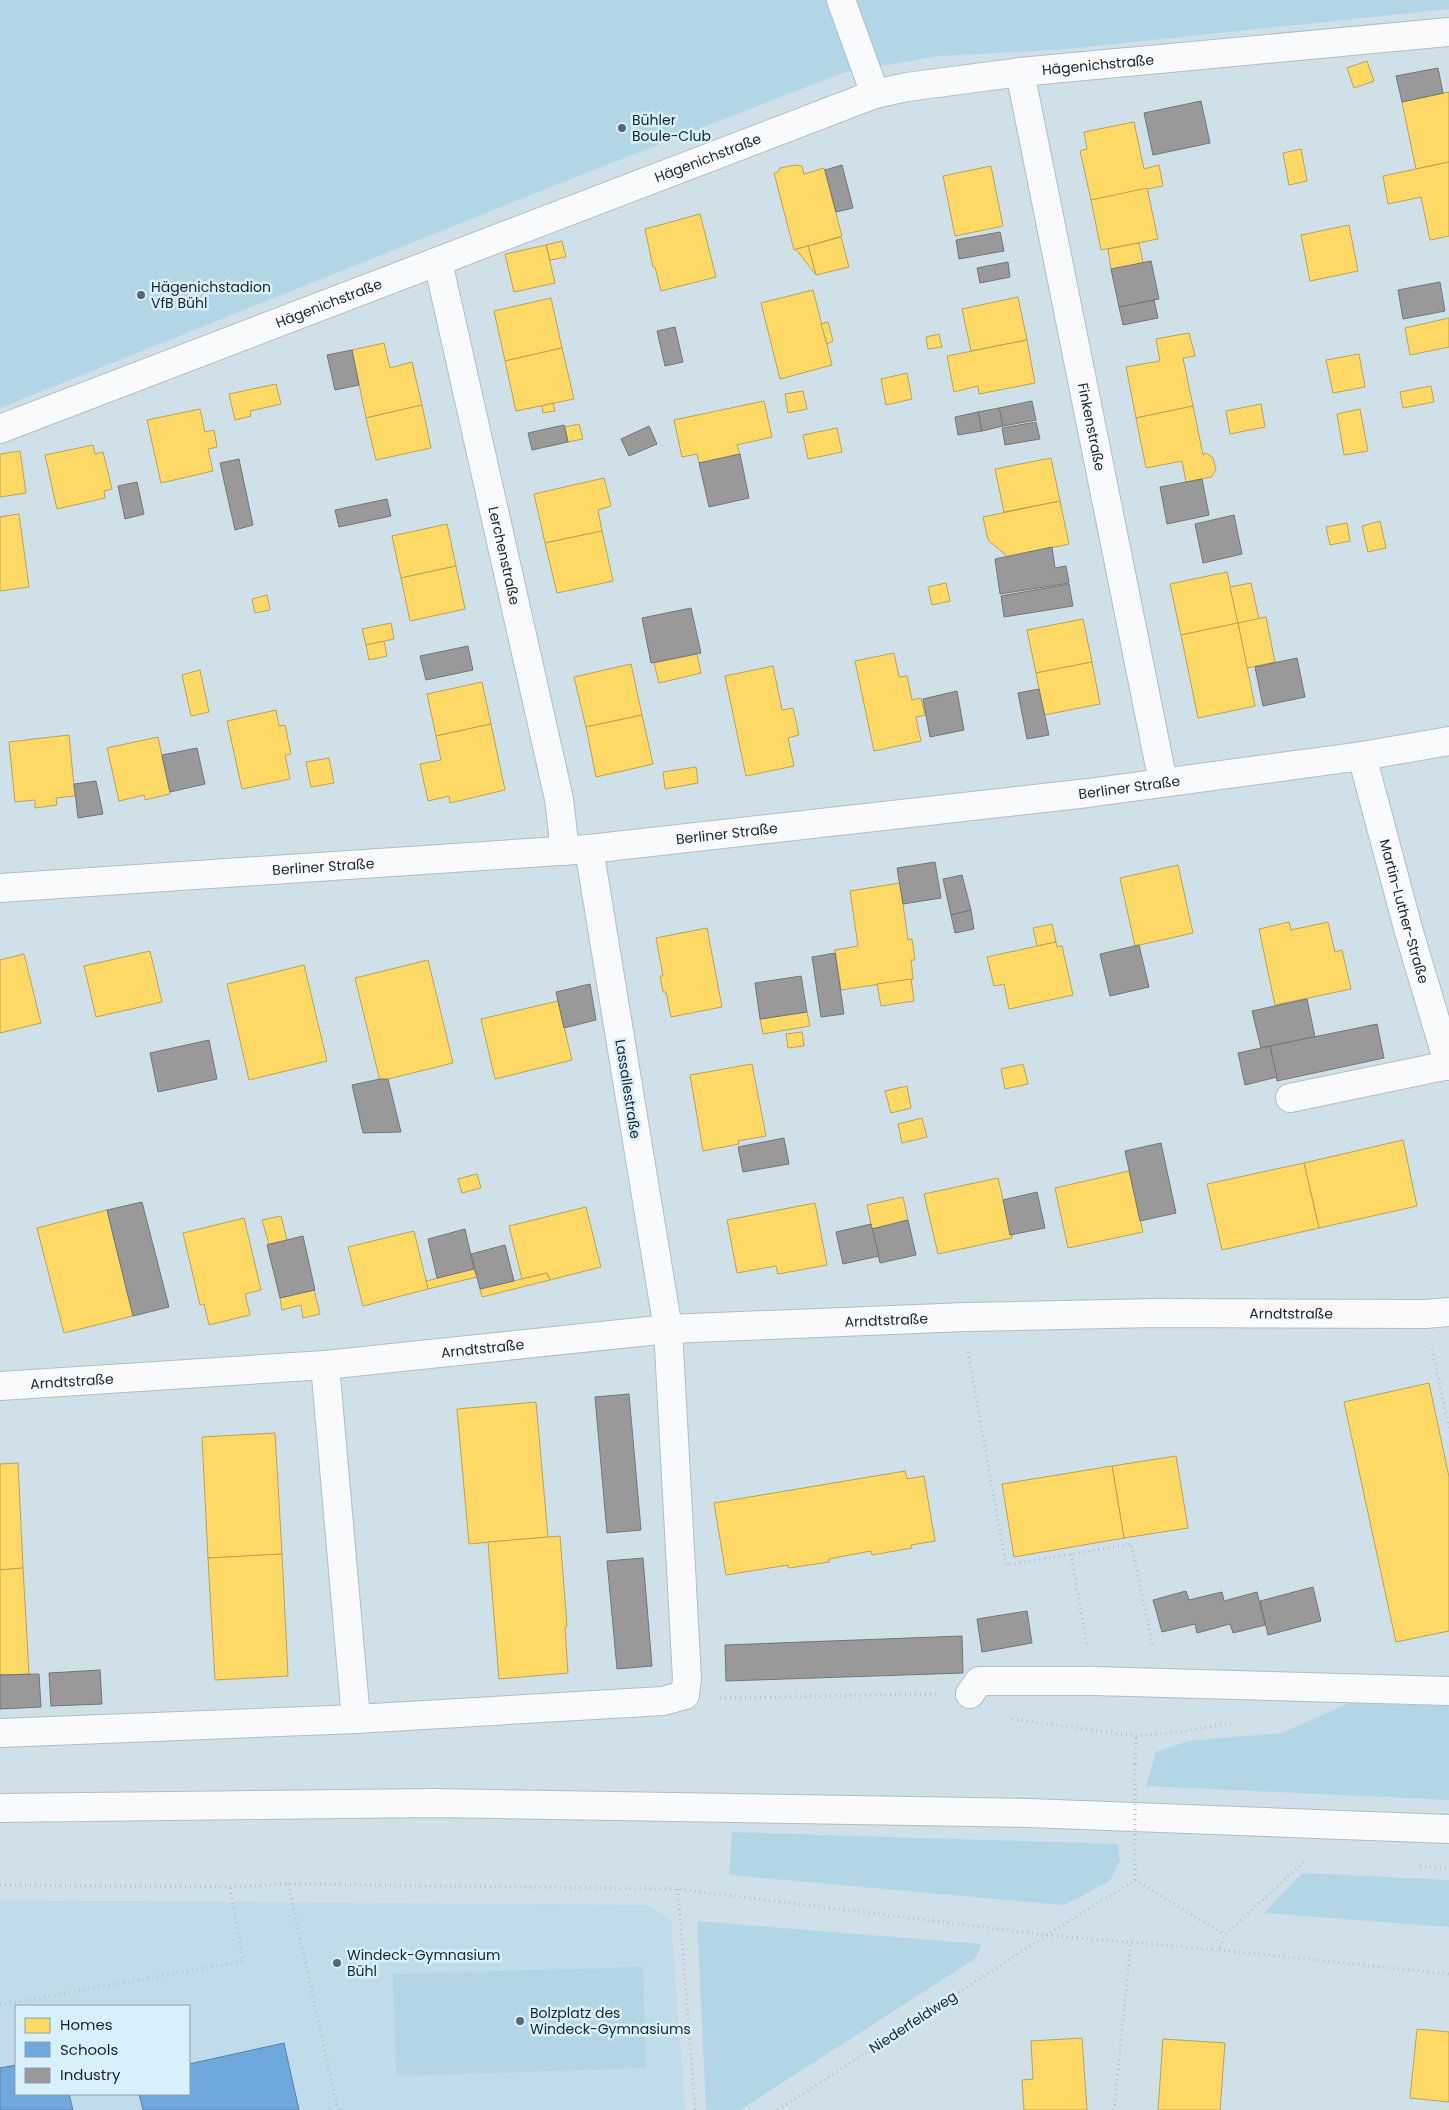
<svg xmlns="http://www.w3.org/2000/svg" width="1449" height="2110" viewBox="0 0 1449 2110" font-family="Poppins,sans-serif">
  <rect width="100%" height="100%" fill="#d0e0e8"/>
  <path fill="#c0dcea" fill-rule="evenodd" d="M0,1900L649,1905L671,1920L685,2110H0ZM16,2006H189V2094H16Z"/>
  <g fill="#b2d6e6">
    <polygon points="0,0 1449,0 1449,9 1057,50 939,56 842,73 563,182 0,408"/>
    <polygon points="1349,1703 1449,1706 1449,1800 1146,1786 1156,1752 1188,1741 1282,1733"/>
    <polygon points="732,1832 1118,1844 1120,1861 1110,1881 1064,1905 729,1875"/>
    <polygon points="1302,1873 1449,1880 1449,1927 1264,1913"/>
    <polygon points="697,1921 981,1944 976,1958 740,2110 706,2110"/>
    <polygon points="643,1967 646,2068 396,2076 393,1974"/>
  </g>
  <g fill="#ffd966" stroke="#baa354">
    <polygon points="1367,61 1374,81 1354,88 1347,68"/>
    <polygon points="1449,92 1449,162 1416,169 1402,102"/>
    <polygon points="1134,122 1144,169 1159,165 1163,186 1091,200 1080,151 1087,149 1084,132"/>
    <polygon points="1301,149 1307,181 1289,185 1283,153"/>
    <polygon points="1449,162 1449,236 1430,240 1421,197 1388,204 1383,176"/>
    <polygon points="795,165 802,166 804,174 824,168 842,236 794,250 774,173 777,173 780,168"/>
    <polygon points="991,166 1003,226 955,236 943,176"/>
    <polygon points="1147,188 1158,239 1101,250 1091,200"/>
    <polygon points="700,214 716,277 661,291 655,267 653,267 645,229"/>
    <polygon points="1349,225 1358,271 1310,281 1301,235"/>
    <polygon points="841,237 849,267 816,275 808,246"/>
    <polygon points="562,241 566,257 550,260 546,245"/>
    <polygon points="1139,243 1143,263 1111,269 1108,249"/>
    <polygon points="546,245 555,283 514,292 505,254"/>
    <polygon points="808,246 816,275 796,249"/>
    <polygon points="813,290 832,365 780,379 761,303"/>
    <polygon points="1018,297 1027,340 971,351 962,309"/>
    <polygon points="551,298 562,348 505,361 494,311"/>
    <polygon points="1449,318 1449,347 1410,355 1405,328"/>
    <polygon points="828,322 833,341 827,344 821,324"/>
    <polygon points="1189,333 1195,356 1183,358 1193,406 1136,418 1126,367 1160,361 1156,339"/>
    <polygon points="939,334 942,347 928,349 926,337"/>
    <polygon points="1027,340 1035,383 979,394 978,386 954,392 947,356"/>
    <polygon points="384,343 390,368 412,362 422,405 366,418 352,350"/>
    <polygon points="562,348 574,399 516,411 505,361"/>
    <polygon points="1359,354 1365,387 1333,393 1326,360"/>
    <polygon points="907,373 912,399 886,405 881,379"/>
    <polygon points="276,384 281,404 250,411 251,416 235,420 229,394"/>
    <polygon points="1431,386 1434,402 1403,408 1400,392"/>
    <polygon points="803,391 807,409 788,413 785,394"/>
    <polygon points="764,401 772,437 737,445 740,454 699,463 697,454 682,457 674,420"/>
    <polygon points="553,403 555,411 543,413 542,406"/>
    <polygon points="1261,404 1265,427 1230,434 1226,411"/>
    <polygon points="422,405 431,448 376,460 366,418"/>
    <polygon points="1193,406 1203,455 1206,453 1213,458 1216,470 1211,477 1186,482 1182,461 1146,468 1136,418"/>
    <polygon points="200,409 205,432 214,430 217,447 208,449 213,471 161,483 147,420"/>
    <polygon points="1360,409 1368,451 1344,455 1337,414"/>
    <polygon points="579,424 583,439 568,442 565,427"/>
    <polygon points="837,428 842,452 808,459 803,435"/>
    <polygon points="93,445 95,454 103,452 112,489 104,491 105,498 57,509 45,455"/>
    <polygon points="20,451 26,493 0,497 0,454"/>
    <polygon points="1051,458 1060,501 1004,512 995,469"/>
    <polygon points="604,478 611,506 598,510 602,531 545,543 534,494"/>
    <polygon points="1060,501 1069,544 1008,557 988,540 983,517"/>
    <polygon points="19,514 29,587 0,591 0,517"/>
    <polygon points="1380,521 1386,548 1368,552 1362,526"/>
    <polygon points="1347,523 1350,541 1330,545 1326,527"/>
    <polygon points="447,524 456,566 401,578 392,536"/>
    <polygon points="602,531 613,581 557,593 545,543"/>
    <polygon points="456,566 465,609 410,621 401,578"/>
    <polygon points="1227,572 1238,623 1181,635 1170,584"/>
    <polygon points="946,583 950,601 932,605 928,587"/>
    <polygon points="1251,583 1259,619 1238,623 1230,587"/>
    <polygon points="267,595 270,610 255,613 252,599"/>
    <polygon points="1266,617 1275,662 1247,668 1238,623"/>
    <polygon points="1083,619 1092,662 1036,673 1027,630"/>
    <polygon points="391,623 394,639 366,645 362,629"/>
    <polygon points="1238,623 1255,706 1198,718 1181,635"/>
    <polygon points="384,641 387,656 369,660 366,645"/>
    <polygon points="894,653 899,677 907,676 912,700 921,698 925,715 916,717 921,741 874,751 855,661"/>
    <polygon points="697,654 701,673 659,683 654,663"/>
    <polygon points="1092,662 1100,704 1044,715 1036,673"/>
    <polygon points="631,664 642,715 586,727 574,677"/>
    <polygon points="773,666 782,710 793,708 799,735 788,738 794,766 746,776 725,676"/>
    <polygon points="200,670 209,712 191,716 182,675"/>
    <polygon points="482,682 491,724 436,736 427,694"/>
    <polygon points="276,710 279,726 285,725 291,754 285,755 290,779 242,789 227,721"/>
    <polygon points="642,715 653,764 596,777 586,727"/>
    <polygon points="491,724 505,790 450,803 449,796 428,801 420,764 441,760 436,736"/>
    <polygon points="69,735 75,796 56,798 57,805 35,808 35,800 15,802 9,742"/>
    <polygon points="158,737 170,794 145,800 144,795 119,801 107,748"/>
    <polygon points="329,758 334,783 311,787 306,762"/>
    <polygon points="696,767 698,783 665,789 663,772"/>
    <polygon points="1178,865 1193,933 1135,946 1120,878"/>
    <polygon points="900,883 908,940 912,939 915,960 911,960 913,979 841,990 835,950 858,946 850,891"/>
    <polygon points="1289,922 1291,930 1328,922 1335,952 1342,950 1351,989 1275,1005 1259,929"/>
    <polygon points="1052,924 1056,942 1037,946 1033,928"/>
    <polygon points="707,928 722,1007 671,1017 666,992 663,992 660,976 663,976 656,938"/>
    <polygon points="1056,942 1057,947 1062,946 1073,995 1009,1009 1004,984 994,986 987,957"/>
    <polygon points="150,951 162,1002 96,1017 84,966"/>
    <polygon points="24,954 41,1023 0,1033 0,960"/>
    <polygon points="428,960 453,1063 380,1081 355,978"/>
    <polygon points="304,965 327,1061 249,1080 227,984"/>
    <polygon points="911,979 914,1001 881,1006 877,984"/>
    <polygon points="558,1001 572,1060 495,1079 481,1019"/>
    <polygon points="807,1012 810,1026 763,1034 760,1019"/>
    <polygon points="802,1032 804,1046 788,1048 786,1034"/>
    <polygon points="752,1064 766,1136 738,1141 739,1144 703,1151 690,1075"/>
    <polygon points="1023,1064 1028,1084 1005,1089 1001,1069"/>
    <polygon points="907,1086 911,1108 891,1113 885,1091"/>
    <polygon points="922,1118 927,1137 902,1143 898,1124"/>
    <polygon points="1403,1140 1417,1206 1319,1228 1304,1163"/>
    <polygon points="1304,1163 1319,1228 1222,1250 1207,1184"/>
    <polygon points="1129,1171 1143,1232 1068,1248 1055,1188"/>
    <polygon points="477,1174 481,1188 462,1193 458,1179"/>
    <polygon points="998,1178 1012,1238 938,1254 924,1194"/>
    <polygon points="903,1197 908,1220 872,1229 867,1205"/>
    <polygon points="815,1203 827,1265 778,1274 776,1266 737,1273 727,1220"/>
    <polygon points="586,1207 601,1267 550,1280 547,1273 522,1279 509,1226"/>
    <polygon points="107,1210 133,1316 64,1333 37,1228"/>
    <polygon points="281,1216 287,1240 269,1244 262,1220"/>
    <polygon points="244,1218 261,1290 245,1294 250,1315 209,1325 204,1304 200,1305 183,1233"/>
    <polygon points="414,1231 428,1289 363,1306 348,1247"/>
    <polygon points="474,1269 477,1277 428,1289 426,1281"/>
    <polygon points="547,1273 550,1280 482,1297 480,1289"/>
    <polygon points="314,1290 320,1314 303,1318 301,1305 282,1310 280,1298"/>
    <polygon points="1429,1383 1449,1477 1449,1631 1396,1642 1344,1402"/>
    <polygon points="536,1402 548,1537 469,1544 457,1409"/>
    <polygon points="275,1433 282,1554 208,1558 202,1437"/>
    <polygon points="1176,1456 1188,1528 1124,1538 1112,1466"/>
    <polygon points="18,1463 23,1568 0,1570 0,1464"/>
    <polygon points="1112,1466 1124,1538 1014,1557 1002,1484"/>
    <polygon points="905,1471 907,1479 924,1476 935,1541 911,1545 912,1548 872,1555 871,1551 829,1559 829,1562 789,1568 788,1565 726,1575 714,1503"/>
    <polygon points="560,1536 567,1626 565,1627 568,1673 499,1679 488,1542"/>
    <polygon points="282,1554 288,1676 215,1680 208,1558"/>
    <polygon points="23,1568 29,1674 0,1675 0,1570"/>
    <polygon points="1417,2029 1449,2032 1449,2102 1410,2098"/>
    <polygon points="1082,2038 1087,2110 1024,2110 1022,2080 1033,2079 1031,2041"/>
    <polygon points="1163,2039 1225,2043 1220,2110 1158,2110"/>
  </g>
  <g fill="#6fa8dc" stroke="#5681a7">
    <polygon points="284,2043 299,2110 143,2110 139,2094 189,2094 189,2064"/>
    <polygon points="16,2065 16,2094 69,2094 73,2110 0,2110 0,2068"/>
  </g>
  <g fill="#999" stroke="#737678">
    <polygon points="1438,68 1443,93 1402,102 1396,76"/>
    <polygon points="1201,101 1210,143 1153,155 1144,113"/>
    <polygon points="842,165 853,208 836,212 825,170"/>
    <polygon points="1000,232 1004,251 959,259 956,240"/>
    <polygon points="1151,261 1159,299 1119,307 1111,269"/>
    <polygon points="1008,262 1010,277 980,283 977,268"/>
    <polygon points="1440,282 1445,311 1403,319 1398,290"/>
    <polygon points="1154,300 1158,318 1123,325 1119,307"/>
    <polygon points="675,327 683,362 665,366 657,331"/>
    <polygon points="352,350 359,385 335,390 327,355"/>
    <polygon points="1032,401 1036,420 1003,426 999,408"/>
    <polygon points="999,408 1003,426 982,431 978,412"/>
    <polygon points="978,412 982,431 958,435 955,417"/>
    <polygon points="1036,422 1040,439 1005,445 1002,428"/>
    <polygon points="564,425 568,442 532,450 528,433"/>
    <polygon points="649,426 657,444 629,456 621,439"/>
    <polygon points="740,454 749,498 709,507 699,463"/>
    <polygon points="239,459 253,525 235,530 220,463"/>
    <polygon points="1202,479 1209,515 1167,524 1160,487"/>
    <polygon points="137,482 144,514 125,519 118,486"/>
    <polygon points="387,499 391,516 339,527 335,510"/>
    <polygon points="1234,515 1242,554 1203,563 1195,524"/>
    <polygon points="1052,547 1055,568 1066,566 1069,583 1000,594 995,559"/>
    <polygon points="1069,584 1073,606 1004,617 1001,596"/>
    <polygon points="691,608 701,653 651,663 642,618"/>
    <polygon points="468,646 473,670 426,680 420,656"/>
    <polygon points="1297,658 1305,697 1263,706 1255,667"/>
    <polygon points="1039,689 1049,735 1027,739 1018,693"/>
    <polygon points="957,691 964,730 930,737 923,699"/>
    <polygon points="197,748 205,784 170,792 162,755"/>
    <polygon points="96,781 103,814 78,818 74,784"/>
    <polygon points="935,862 941,898 903,904 897,868"/>
    <polygon points="962,875 971,910 951,915 943,879"/>
    <polygon points="971,910 974,929 955,933 951,915"/>
    <polygon points="1139,945 1149,987 1110,996 1100,954"/>
    <polygon points="835,953 844,1014 821,1017 812,957"/>
    <polygon points="801,976 807,1012 760,1019 755,983"/>
    <polygon points="590,984 596,1020 564,1028 556,992"/>
    <polygon points="1307,999 1315,1037 1261,1048 1252,1011"/>
    <polygon points="1377,1024 1384,1058 1277,1081 1270,1046"/>
    <polygon points="209,1040 217,1079 158,1092 150,1053"/>
    <polygon points="1270,1046 1277,1077 1245,1085 1238,1053"/>
    <polygon points="380,1079 388,1079 401,1132 363,1133 352,1085"/>
    <polygon points="784,1138 789,1164 743,1172 738,1147"/>
    <polygon points="1161,1143 1176,1213 1140,1221 1125,1151"/>
    <polygon points="1037,1192 1045,1228 1010,1235 1003,1200"/>
    <polygon points="142,1202 169,1307 133,1316 107,1210"/>
    <polygon points="908,1220 916,1255 880,1263 872,1229"/>
    <polygon points="871,1224 879,1256 843,1264 836,1232"/>
    <polygon points="465,1229 474,1269 437,1278 428,1239"/>
    <polygon points="303,1236 315,1290 280,1298 267,1245"/>
    <polygon points="505,1245 514,1281 480,1289 471,1254"/>
    <polygon points="629,1394 641,1530 607,1533 595,1397"/>
    <polygon points="643,1558 652,1666 617,1669 607,1561"/>
    <polygon points="1313,1587 1321,1621 1268,1635 1260,1601"/>
    <polygon points="1186,1591 1189,1600 1222,1592 1224,1601 1257,1592 1265,1625 1233,1633 1230,1624 1197,1633 1195,1624 1162,1632 1153,1600"/>
    <polygon points="1027,1611 1032,1643 982,1652 977,1619"/>
    <polygon points="962,1636 963,1673 726,1681 725,1645"/>
    <polygon points="100,1670 102,1704 51,1706 49,1673"/>
    <polygon points="39,1674 41,1707 0,1709 0,1675"/>
  </g>
  <g fill="none" stroke-linecap="round" stroke-linejoin="round">
    <defs>
      <g id="minor">
        <polyline points="841,0 875,94"/>
        <path id="s1" d="M1020,72L1163,782"/>
        <path id="s2" d="M438,262L559,799L565,851"/>
        <path id="s3" d="M0,429L875,94L907,87L1020,72L1449,32"/>
        <path id="s4" d="M1362,756L1409,932L1449,1066"/>
        <path id="s5" d="M0,888L589,849L1088,793L1362,756L1449,741"/>
        <polyline points="1290,1098 1449,1065"/>
        <polyline points="325,1365 356,1719"/>
        <path id="s6" d="M0,1386L325,1365L668,1329L966,1317L1156,1313L1425,1314L1449,1312"/>
        <polyline points="970,1694 979,1681 1093,1681 1449,1691"/>
        <polyline points="0,1733 356,1719 663,1701 685,1695 687,1679 668,1329 589,849"/>
        <polyline points="0,1808 434,1803 1029,1813 1449,1829"/>
      </g>
    </defs>
    <use href="#minor" stroke="#b1bec4" stroke-width="30"/>
    <g stroke="#bac0c3" stroke-width="3" stroke-dasharray="1 4" stroke-linecap="butt">
      <polyline points="1432,1349 1449,1428"/>
      <polyline points="968,1352 1006,1565 1131,1544 1153,1646"/>
      <polyline points="1071,1554 1087,1646"/>
      <polyline points="720,1698 936,1694"/>
      <polyline points="1012,1719 1136,1736 1179,1732 1231,1723"/>
      <polyline points="1135,1764 1136,1736"/>
      <polyline points="1420,1866 1449,1868"/>
      <polyline points="288,1884 338,2110"/>
      <polyline points="0,1885 230,1887 288,1884 678,1889 1047,1935 1219,1950 1225,1935 1306,1860"/>
      <polyline points="678,1889 695,2110"/>
      <polyline points="1219,1950 1449,1974"/>
      <polyline points="0,2005 243,1961 230,1887"/>
      <polyline points="778,2110 1047,1935 1135,1880 1225,1935"/>
      <polyline points="1114,2110 1131,1941"/>
    </g>
    <use href="#minor" stroke="#f8fafc" stroke-width="28"/>
    <polyline stroke="#bac0c3" stroke-width="3" stroke-dasharray="1 4" stroke-linecap="butt" points="1135,1880 1135,1764"/>
  </g>
  <g fill="#5a666d" stroke="#d8f0fc" stroke-width="2">
    <circle cx="622" cy="128" r="5"/>
    <circle cx="141" cy="295" r="5"/>
    <circle cx="337" cy="1963" r="5"/>
    <circle cx="520" cy="2021" r="5"/>
  </g>
  <g text-anchor="middle" stroke-width="5" stroke-linejoin="round" paint-order="stroke">
    <g font-size="14" fill="#1a252b" stroke="#d8f0fc">
      <text dy="5" stroke="none"><textPath href="#s3" startOffset="1162">Hägenichstraße</textPath></text>
      <text dy="5" stroke="none"><textPath href="#s3" startOffset="758">Hägenichstraße</textPath></text>
      <text dy="5" stroke="none"><textPath href="#s3" startOffset="352">Hägenichstraße</textPath></text>
      <text dy="5" stroke="none"><textPath href="#s1" startOffset="362">Finkenstraße</textPath></text>
      <text dy="5" stroke="none"><textPath href="#s2" startOffset="301">Lerchenstraße</textPath></text>
      <text dy="5" stroke="none"><textPath href="#s5" startOffset="1134">Berliner Straße</textPath></text>
      <text dy="5" stroke="none"><textPath href="#s5" startOffset="729">Berliner Straße</textPath></text>
      <text dy="5" stroke="none"><textPath href="#s5" startOffset="324">Berliner Straße</textPath></text>
      <text dy="5" stroke="none"><textPath href="#s4" startOffset="161">Martin-Luther-Straße</textPath></text>
      <text transform="translate(628 1089) rotate(81)" y="5">Lassallestraße</text>
      <text dy="5" stroke="none"><textPath href="#s6" startOffset="1294">Arndtstraße</textPath></text>
      <text dy="5" stroke="none"><textPath href="#s6" startOffset="889">Arndtstraße</textPath></text>
      <text dy="5" stroke="none"><textPath href="#s6" startOffset="484">Arndtstraße</textPath></text>
      <text dy="5" stroke="none"><textPath href="#s6" startOffset="72">Arndtstraße</textPath></text>
      <text transform="translate(913 2022) rotate(-33)" y="5">Niederfeldweg</text>
    </g>
    <g font-size="14" fill="#1a252b" stroke="#d8f0fc" text-anchor="start">
      <text x="632" y="125">Bühler<tspan x="632" dy="16">Boule-Club</tspan></text>
      <text x="151" y="292">Hägenichstadion<tspan x="151" dy="16">VfB Bühl</tspan></text>
      <text x="347" y="1960">Windeck-Gymnasium<tspan x="347" dy="16">Bühl</tspan></text>
      <text x="530" y="2018">Bolzplatz des<tspan x="530" dy="16">Windeck-Gymnasiums</tspan></text>
    </g>
  </g>
  <rect x="15" y="2005" width="175" height="90" fill="#d8f0fc" stroke="#8c9fa8"/>
  <rect x="25" y="2018" width="25" height="15" fill="#ffd966" stroke="#8c9fa8"/>
  <text x="60" y="2030" font-size="15" fill="#1a252b">Homes</text>
  <rect x="25" y="2042" width="25" height="15" fill="#6fa8dc" stroke="#8c9fa8"/>
  <text x="60" y="2055" font-size="15" fill="#1a252b">Schools</text>
  <rect x="25" y="2068" width="25" height="15" fill="#999999" stroke="#8c9fa8"/>
  <text x="60" y="2080" font-size="15" fill="#1a252b">Industry</text>
</svg>
